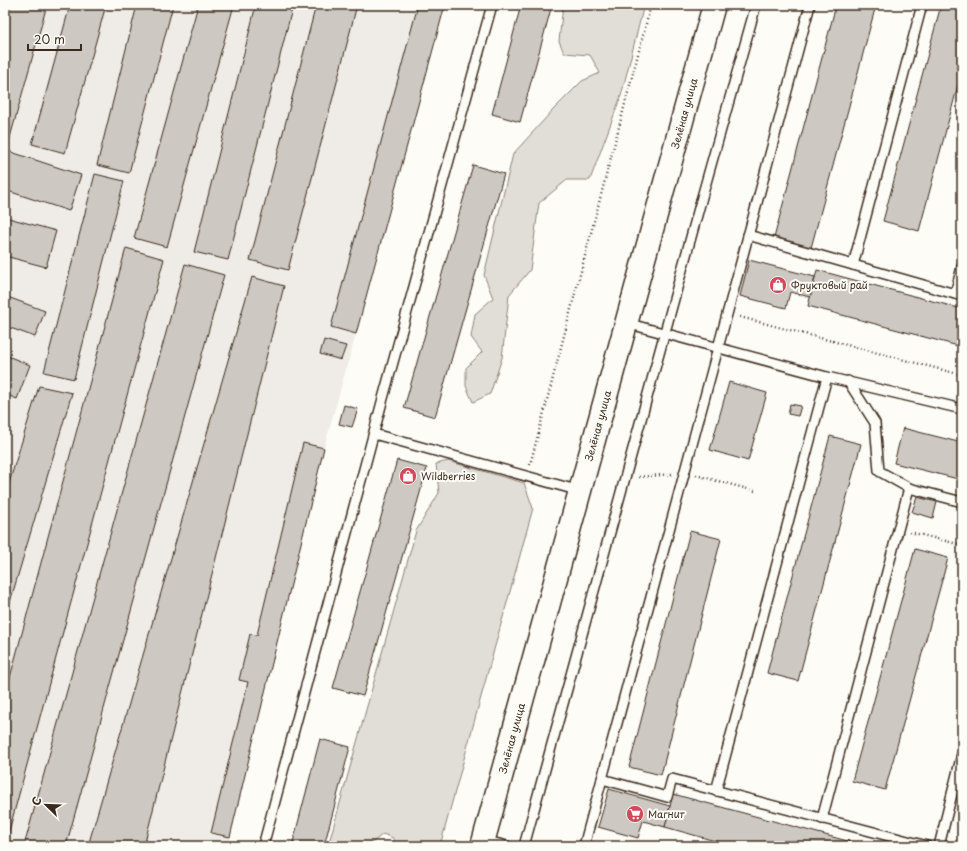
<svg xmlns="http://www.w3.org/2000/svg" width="967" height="851" viewBox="0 0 967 851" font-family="'Playpen Sans',sans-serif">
  <rect width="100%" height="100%" fill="#fdfcf7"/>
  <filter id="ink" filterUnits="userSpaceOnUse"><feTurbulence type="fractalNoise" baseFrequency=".025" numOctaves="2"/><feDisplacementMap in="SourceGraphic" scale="8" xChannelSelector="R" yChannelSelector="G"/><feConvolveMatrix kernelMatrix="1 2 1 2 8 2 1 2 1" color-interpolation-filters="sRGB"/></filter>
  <g filter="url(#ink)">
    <polygon fill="#efece7" points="5,5 445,5 356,334 324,448 228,846 5,846"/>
    <g fill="#e1ded7" stroke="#8e847a">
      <polygon points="563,5 644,5 621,96 590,180 567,180 539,203 530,270 509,295 502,358 490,394 473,402 466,386 466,368 482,352 471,337 475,314 493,298 484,275 513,154 553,110 582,81 600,73 590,55 564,53 559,41"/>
      <polygon points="448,461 524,483 533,508 440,846 397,846 393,838 383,834 368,846 328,846 416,531 439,493 436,464"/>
    </g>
    <g fill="#cdc8c2" stroke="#3b2a1e">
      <polygon points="5,5 47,5 9,141 5,140"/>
      <polygon points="70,5 106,5 65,153 32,144"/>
      <polygon points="137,5 173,5 129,173 97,165"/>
      <polygon points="198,5 234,5 167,247 134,238"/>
      <polygon points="256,5 293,5 228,260 194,252"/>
      <polygon points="316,5 357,5 288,270 250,260"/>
      <polygon points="418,5 445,5 356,334 331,327"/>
      <polygon points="521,5 552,5 520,122 492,114"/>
      <polygon points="836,5 876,5 811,248 774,238"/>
      <polygon points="941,5 962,5 962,70 919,231 883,221"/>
      <polygon points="5,150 81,175 69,211 5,190"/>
      <polygon points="473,165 504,174 435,417 404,408"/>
      <polygon points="95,174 124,181 74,379 44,372"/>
      <polygon points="5,217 56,231 46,267 5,256"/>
      <polygon points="126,248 164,259 5,846 5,696"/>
      <polygon points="749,260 815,277 810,297 790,292 786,308 740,296"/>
      <polygon points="185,264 224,275 66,846 24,846"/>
      <polygon points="817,270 962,309 962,347 808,306"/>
      <polygon points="252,277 284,286 144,846 88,846"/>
      <polygon points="5,296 45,311 35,337 5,326"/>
      <polygon points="324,340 346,346 341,360 320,354"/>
      <polygon points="5,355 30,365 17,399 5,394"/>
      <polygon points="729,382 767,393 748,461 710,450"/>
      <polygon points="39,386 72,393 5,619 5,552 9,536 5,534 5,496"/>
      <polygon points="790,404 801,406 798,416 788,414"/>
      <polygon points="344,405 358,409 352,427 339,424"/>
      <polygon points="903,428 962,443 962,480 894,463"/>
      <polygon points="830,436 861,444 798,681 767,673"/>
      <polygon points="303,443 324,448 230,837 211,833 248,682 239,680 250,634 257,635"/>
      <polygon points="397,460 427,468 363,696 333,688"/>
      <polygon points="917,497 937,502 933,518 912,512"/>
      <polygon points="690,531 721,539 661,775 629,767"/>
      <polygon points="915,549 948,558 885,790 852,781"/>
      <polygon points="320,739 350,747 324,846 292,846"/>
      <polygon points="609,789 670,806 665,827 643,821 638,838 598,827"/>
      <polygon points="673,794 736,811 866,846 733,846 665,827"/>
    </g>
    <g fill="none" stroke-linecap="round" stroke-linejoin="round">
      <defs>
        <g id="service">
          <polyline points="748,235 962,296"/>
          <polyline points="853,265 922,5"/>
          <polyline points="955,294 962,267"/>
          <polyline points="626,323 827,377 716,791"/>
          <polyline points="827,377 962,409"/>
          <polyline points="848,381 875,423 879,471 909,488 962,502"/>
          <polyline points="374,434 580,491"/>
          <polyline points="602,779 718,348 810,5"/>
          <polyline points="822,819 909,488"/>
          <polyline points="483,840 507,846"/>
          <polyline points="263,846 382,402 492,5"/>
          <polyline points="524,846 702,197 756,5"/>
          <polyline points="584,846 602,779 667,797 672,779 927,846"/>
          <polyline points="939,846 962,754"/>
        </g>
        <g id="secondary">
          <path id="s1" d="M482,846L714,5"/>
        </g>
      </defs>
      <use href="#service" stroke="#3b2a1e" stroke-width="12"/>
      <use href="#secondary" stroke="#3b2a1e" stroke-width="25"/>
      <g stroke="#3b2a1e" stroke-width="2.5" stroke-dasharray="1 3" stroke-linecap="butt">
        <polyline points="740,317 962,375"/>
        <polyline points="530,465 651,5"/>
        <polyline points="696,475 755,491"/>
        <polyline points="639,477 672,474"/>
        <polyline points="910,532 962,545"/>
      </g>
      <use href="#service" stroke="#fdfcf7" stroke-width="9"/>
      <use href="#secondary" stroke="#fdfcf7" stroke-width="22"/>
    </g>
  </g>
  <defs>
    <symbol id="shop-disc" viewBox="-11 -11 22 22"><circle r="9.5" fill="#d1495b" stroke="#fdfcf7"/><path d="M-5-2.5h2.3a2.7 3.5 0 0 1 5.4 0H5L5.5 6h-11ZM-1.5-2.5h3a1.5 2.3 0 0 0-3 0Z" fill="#fff"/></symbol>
    <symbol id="supermarket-disc" viewBox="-11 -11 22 22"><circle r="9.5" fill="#d1495b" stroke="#fdfcf7"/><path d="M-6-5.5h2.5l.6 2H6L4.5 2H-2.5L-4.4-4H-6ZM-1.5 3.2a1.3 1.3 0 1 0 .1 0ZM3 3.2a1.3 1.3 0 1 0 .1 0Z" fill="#fff"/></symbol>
  </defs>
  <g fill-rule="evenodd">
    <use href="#shop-disc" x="768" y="275" width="20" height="20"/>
    <use href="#shop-disc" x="398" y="466" width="20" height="20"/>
    <use href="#supermarket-disc" x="625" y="804" width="20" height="20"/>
  </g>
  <g text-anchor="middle" stroke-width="4" stroke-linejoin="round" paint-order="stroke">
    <g font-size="10" fill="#3b2a1e" stroke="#fdfcf7">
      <text dy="4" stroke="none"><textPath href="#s1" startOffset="760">Зелёная улица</textPath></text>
      <text dy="4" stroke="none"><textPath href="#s1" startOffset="436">Зелёная улица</textPath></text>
      <text dy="4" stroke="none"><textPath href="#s1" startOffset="112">Зелёная улица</textPath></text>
    </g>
    <g font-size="10" fill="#3b2a1e" stroke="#fdfcf7" text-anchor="start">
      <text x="791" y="289">Фруктовый рай</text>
      <text x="421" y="480">Wildberries</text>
      <text x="648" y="818">Магнит</text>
    </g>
  </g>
  <rect width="967" height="851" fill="none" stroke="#fdfcf7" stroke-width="20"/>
  <rect x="10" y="10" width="947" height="831" fill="none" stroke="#3b2a1e" stroke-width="1.5" filter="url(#ink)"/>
  <g transform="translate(46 805) rotate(293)" stroke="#fdfcf7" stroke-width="3" paint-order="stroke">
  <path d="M0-3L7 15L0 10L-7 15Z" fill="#3b2a1e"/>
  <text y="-6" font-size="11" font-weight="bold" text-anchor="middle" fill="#3b2a1e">С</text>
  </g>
  <path d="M28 44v6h53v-6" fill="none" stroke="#3b2a1e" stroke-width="2"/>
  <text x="34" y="44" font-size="12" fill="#3b2a1e" stroke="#fdfcf7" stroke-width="3" paint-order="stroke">20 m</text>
</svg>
